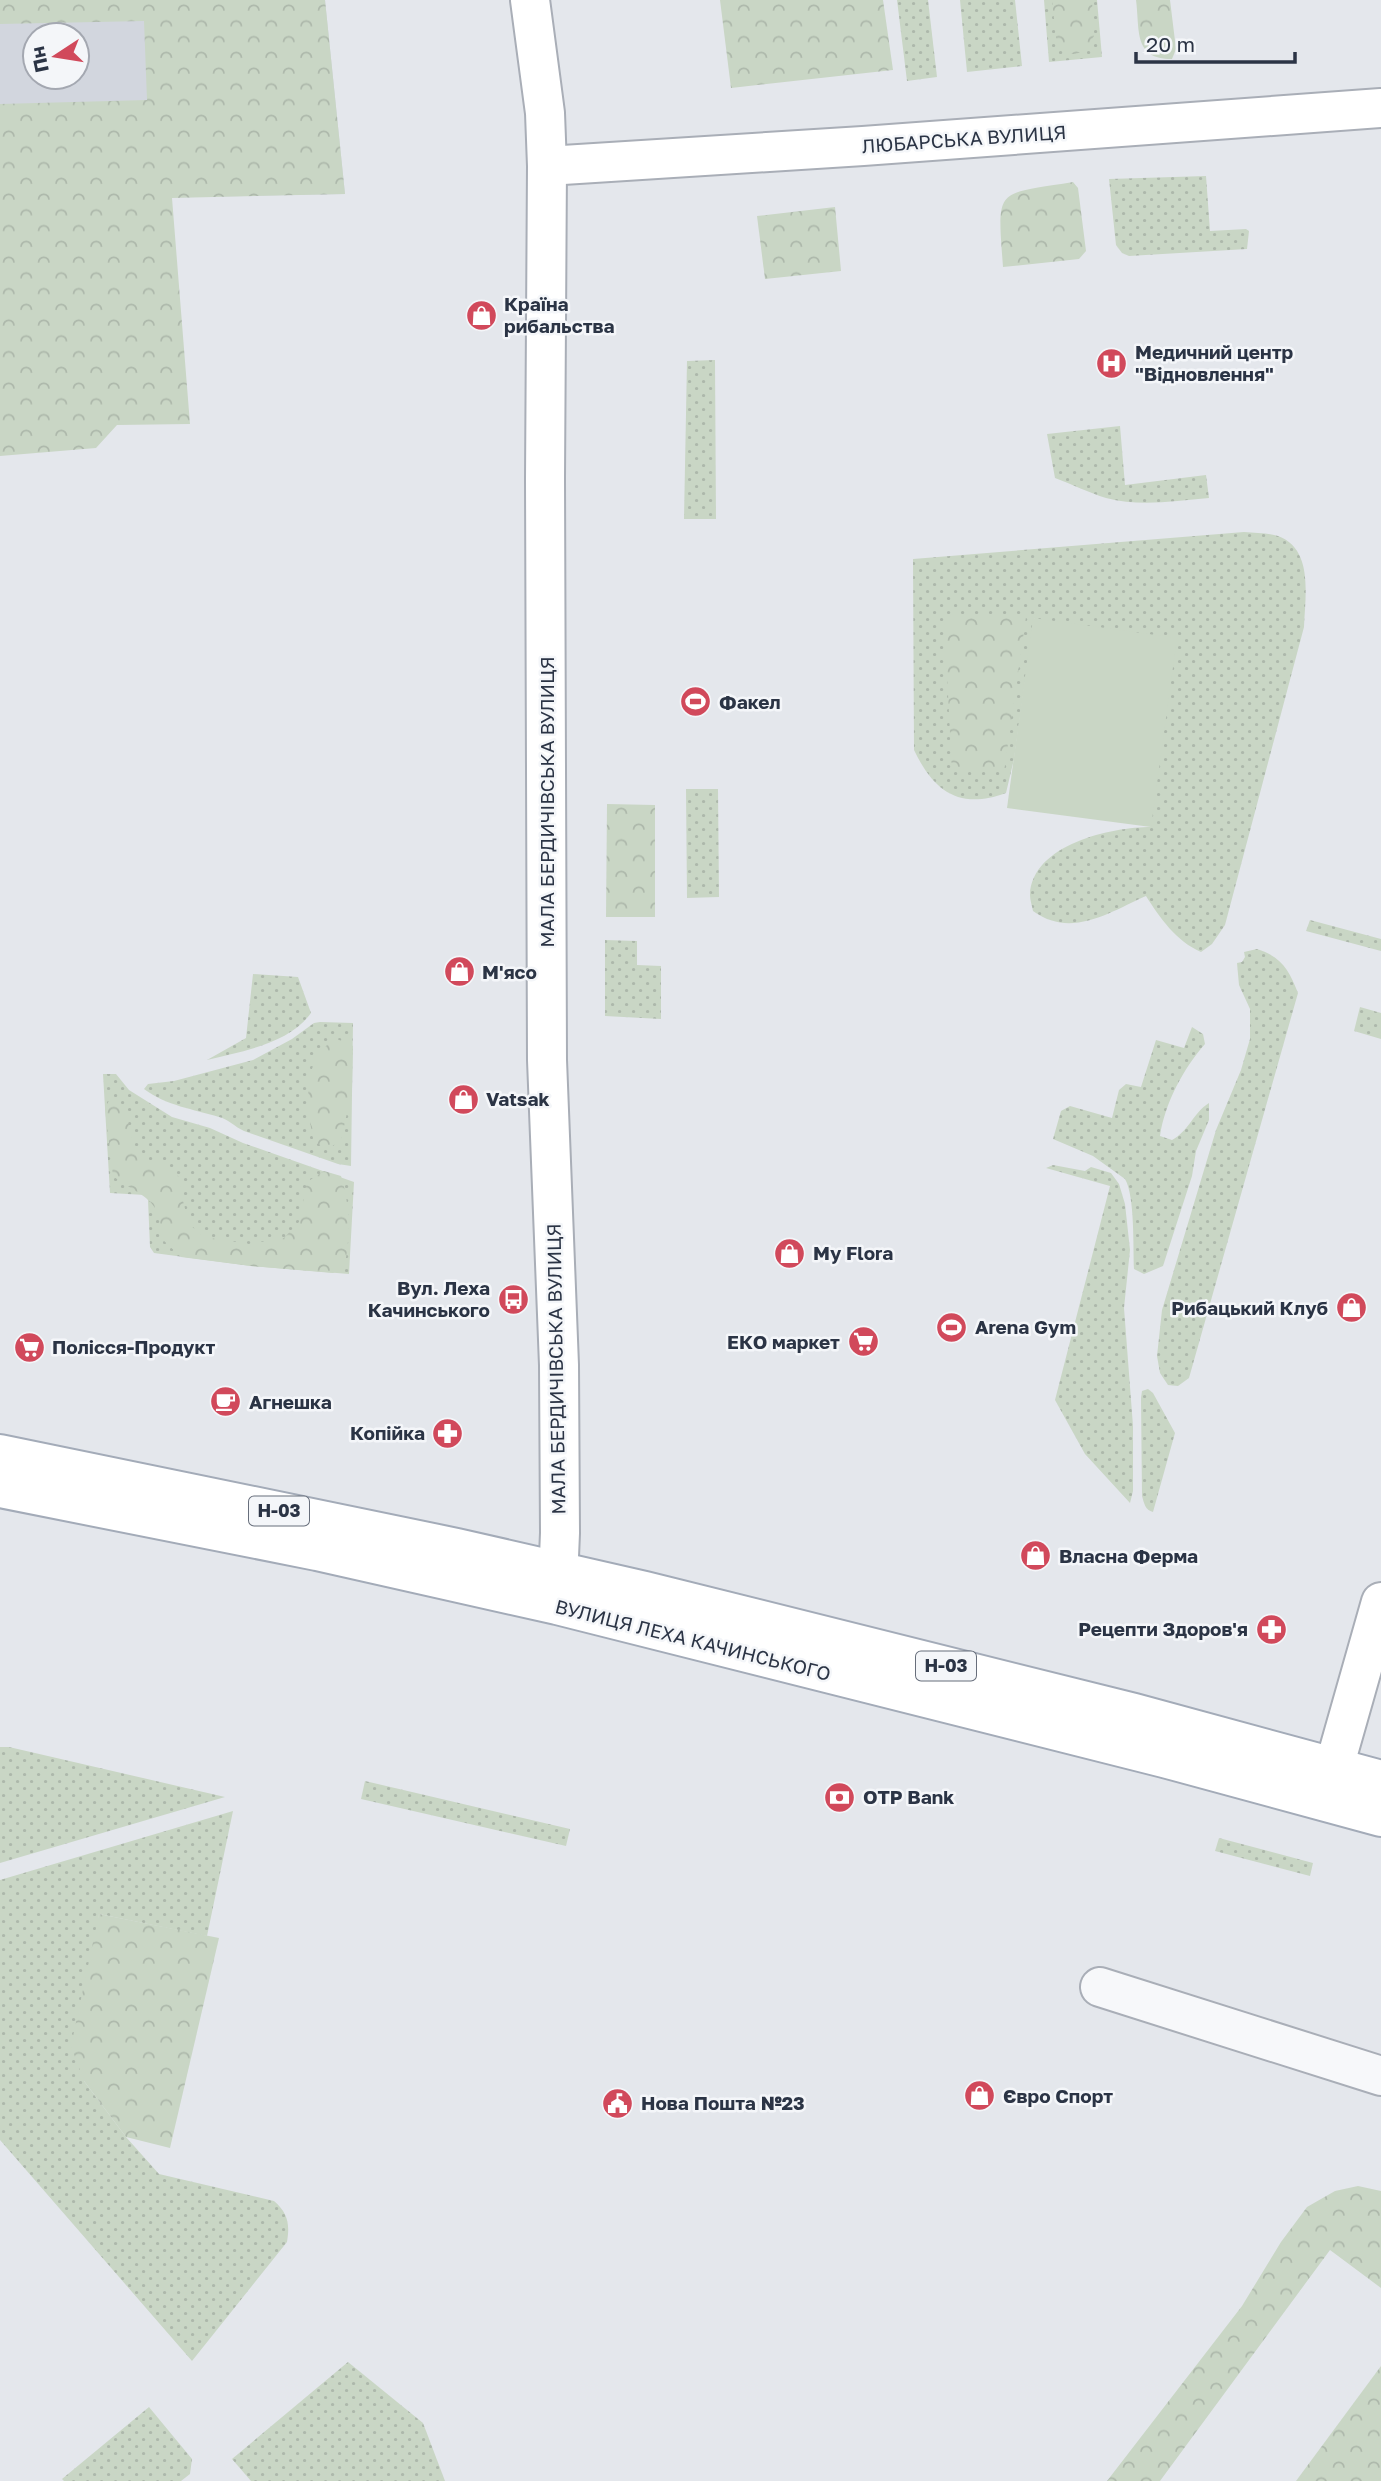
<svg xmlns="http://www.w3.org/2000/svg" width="1381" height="2481" viewBox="0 0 1381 2481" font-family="'Golos Text',sans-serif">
  <defs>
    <pattern id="grass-dots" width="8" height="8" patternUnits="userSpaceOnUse" patternTransform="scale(1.75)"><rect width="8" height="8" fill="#c9d6c5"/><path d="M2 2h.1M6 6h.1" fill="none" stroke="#adb8ab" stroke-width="1.8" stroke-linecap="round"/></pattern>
    <pattern id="forest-crowns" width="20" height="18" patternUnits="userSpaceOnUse" patternTransform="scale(1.75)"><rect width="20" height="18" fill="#c9d6c5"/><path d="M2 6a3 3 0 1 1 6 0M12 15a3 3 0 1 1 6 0" fill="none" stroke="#adb8ab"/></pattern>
  </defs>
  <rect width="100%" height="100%" fill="#e4e7ec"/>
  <path fill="#d2d6de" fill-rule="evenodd" d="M0,0H325L345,194L0,201ZM35,35H77V77H35Z"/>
  <g fill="url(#grass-dots)">
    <polygon points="897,0 928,0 937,77 907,81"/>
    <polygon points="960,0 1015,0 1022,66 967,72"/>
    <polygon points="1044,0 1097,0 1102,57 1049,62"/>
    <polygon points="1206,176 1210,231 1246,229 1249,231 1247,249 1129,256 1122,253 1116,245 1109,179"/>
    <polygon points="715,360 716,519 684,519 687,361"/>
    <path d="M1120,426L1125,485L1206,475L1209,498C1174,501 1140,507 1106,498C1089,493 1072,484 1055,478L1047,434Z"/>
    <path d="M1244,532C1255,533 1268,533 1278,536C1314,549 1305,597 1304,627L1225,925L1212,944L1201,952C1176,941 1160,918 1146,896C1110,912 1071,939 1033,911C1032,906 1030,900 1030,895C1032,844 1112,827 1151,827L1034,618L1014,759L1006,793C960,810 934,792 914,750L913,559Z"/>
    <polygon points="686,789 718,789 719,897 687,898"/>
    <polygon points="1310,920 1381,939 1381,951 1306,931"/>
    <polygon points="605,940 637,941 637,965 661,966 661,1019 605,1016"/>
    <path d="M1257,949C1282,957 1289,970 1298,993L1189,1378L1178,1386L1168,1385L1160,1373L1157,1356L1162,1310L1216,1130L1241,1070L1250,1039V1009L1239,985L1237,963L1242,962L1245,957L1244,952Z"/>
    <path d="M253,974L298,977L311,1013C289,1044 242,1051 207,1060L246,1038Z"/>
    <polygon points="1360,1007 1381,1013 1381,1039 1354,1031"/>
    <path d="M320,1022L353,1023L351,1166L338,1164L244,1131C235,1127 228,1119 219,1117C193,1109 167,1106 144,1089L148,1084L174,1081L253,1060L292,1039L314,1023Z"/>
    <path d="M1192,1027L1203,1034L1205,1044C1183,1069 1165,1103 1160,1136L1172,1140C1189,1131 1193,1113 1209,1103V1120L1196,1151L1192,1176L1163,1266L1144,1274L1134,1269C1133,1247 1135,1196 1125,1179L1093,1156L1053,1139L1061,1111L1070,1106L1112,1118L1119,1090L1126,1084L1141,1087L1156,1040L1184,1048Z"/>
    <polygon points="103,1074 116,1074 129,1090 172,1117 210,1128 243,1143 354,1182 349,1274 251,1266 154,1253 150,1247 148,1200 145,1195 110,1193"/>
    <polygon points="1053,1165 1085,1171 1091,1167 1111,1173 1119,1184 1125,1204 1130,1250 1124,1308 1133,1426 1133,1491 1130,1503 1085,1454 1055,1400 1110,1186 1046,1168"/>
    <path d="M1148,1389L1153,1393L1175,1433L1153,1512C1145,1510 1144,1503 1142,1496L1141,1398L1142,1391Z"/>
    <polygon points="0,1747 9,1747 225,1797 0,1863"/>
    <polygon points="365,1781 570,1829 566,1846 361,1799"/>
    <path d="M233,1811L207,1936L99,1914L84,2081L126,2137L159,2174L274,2201C288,2213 290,2224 287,2242L192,2361L0,2140V1880Z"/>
    <polygon points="1219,1838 1313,1863 1310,1876 1215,1851"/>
    <polygon points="348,2362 423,2423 445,2481 251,2481 232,2459"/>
    <polygon points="149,2407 192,2459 190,2474 181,2481 64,2481 62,2479"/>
  </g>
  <g fill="url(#forest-crowns)">
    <polygon points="0,0 325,0 345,194 172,198 190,424 117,425 96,448 0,456 0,104 147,100 144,21 0,24"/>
    <polygon points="720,0 883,0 893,70 731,88"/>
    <polygon points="1052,0 1092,0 1094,36 1085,51 1075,54 1065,53 1059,46 1056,37"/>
    <path d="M1136,0H1170L1176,49L1172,59C1133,59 1140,30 1136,0Z"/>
    <path d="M1073,182L1078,188L1086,251L1079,259L1003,267C997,186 995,195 1073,182Z"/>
    <polygon points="835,207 841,271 765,279 757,216"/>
    <polygon points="944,617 1026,617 1004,772 952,771"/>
    <polygon points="607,804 655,805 655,917 606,917"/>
    <path d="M337,1039L353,1046L352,1089L345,1122L341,1139L329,1149L314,1142C308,1116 302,1071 323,1049C326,1045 332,1042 337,1039Z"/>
    <path d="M110,1098L119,1101L128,1121L135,1152L147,1161L166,1163L180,1178L182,1197L189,1224L204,1237L249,1244L284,1238L299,1222L307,1182L324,1171L341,1176C350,1204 351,1239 344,1267L333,1273L251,1266L181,1257L162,1239C160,1195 143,1199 113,1176L105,1109Z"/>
    <polygon points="99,1914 219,1938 170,2148 126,2137 84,2081 71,2046"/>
    <polygon points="1358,2186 1381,2191 1381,2288 1330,2250 1160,2481 1107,2481 1242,2306 1281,2242 1307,2207 1335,2191"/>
    <polygon points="1381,2366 1381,2481 1296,2481"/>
  </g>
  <polygon fill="#c9d6c5" points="1033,618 1177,638 1151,827 1007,808"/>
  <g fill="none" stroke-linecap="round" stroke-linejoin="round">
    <defs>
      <polyline id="street" points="1100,1987 1381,2076"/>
      <g id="secondary">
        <polyline points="530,0 545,113 547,166 545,479 547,1060 559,1365 560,1533 557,1603"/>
        <polyline points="547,166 863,146 1381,108"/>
        <polyline points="1325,1799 1381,1602"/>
      </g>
      <g id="primary">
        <polyline points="0,1454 457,1548 645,1591 1134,1713 1381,1780"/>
        <polyline points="0,1488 317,1551 557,1605 1164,1758 1381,1817"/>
      </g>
    </defs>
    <use href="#street" stroke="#a9aeb7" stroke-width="42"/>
    <use href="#secondary" stroke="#a9aeb7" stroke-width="42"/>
    <use href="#primary" stroke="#a3abb8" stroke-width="42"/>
    <use href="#street" stroke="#f7f8fa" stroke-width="38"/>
    <use href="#secondary" stroke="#fff" stroke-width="38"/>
    <use href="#primary" stroke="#fff" stroke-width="38"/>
  </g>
  <defs>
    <symbol id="shop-disc" viewBox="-11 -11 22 22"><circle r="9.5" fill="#d1495b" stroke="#f4f6f9"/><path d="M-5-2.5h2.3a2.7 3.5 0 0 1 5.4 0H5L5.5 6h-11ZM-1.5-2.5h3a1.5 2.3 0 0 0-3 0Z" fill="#fff"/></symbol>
    <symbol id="hospital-disc" viewBox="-11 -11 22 22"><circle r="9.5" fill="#d1495b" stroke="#f4f6f9"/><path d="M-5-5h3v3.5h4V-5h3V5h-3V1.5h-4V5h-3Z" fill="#fff"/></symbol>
    <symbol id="stadium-disc" viewBox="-11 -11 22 22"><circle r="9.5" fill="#d1495b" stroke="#f4f6f9"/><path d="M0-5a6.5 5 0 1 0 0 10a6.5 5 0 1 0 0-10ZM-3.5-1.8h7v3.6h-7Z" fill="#fff"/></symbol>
    <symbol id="bus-disc" viewBox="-11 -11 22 22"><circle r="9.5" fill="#d1495b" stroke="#f4f6f9"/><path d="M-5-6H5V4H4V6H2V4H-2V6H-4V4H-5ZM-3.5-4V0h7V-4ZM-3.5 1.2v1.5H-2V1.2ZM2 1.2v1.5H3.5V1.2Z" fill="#fff"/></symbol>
    <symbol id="supermarket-disc" viewBox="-11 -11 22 22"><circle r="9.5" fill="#d1495b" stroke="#f4f6f9"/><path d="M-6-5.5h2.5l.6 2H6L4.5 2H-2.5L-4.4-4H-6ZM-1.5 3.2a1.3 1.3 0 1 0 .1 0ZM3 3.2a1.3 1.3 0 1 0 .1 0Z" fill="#fff"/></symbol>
    <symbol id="cafe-disc" viewBox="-11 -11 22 22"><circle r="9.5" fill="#d1495b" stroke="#f4f6f9"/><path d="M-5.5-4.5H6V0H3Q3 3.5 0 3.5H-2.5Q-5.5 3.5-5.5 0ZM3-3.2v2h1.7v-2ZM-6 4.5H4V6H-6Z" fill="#fff"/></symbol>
    <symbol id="pharmacy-disc" viewBox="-11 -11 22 22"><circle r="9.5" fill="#d1495b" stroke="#f4f6f9"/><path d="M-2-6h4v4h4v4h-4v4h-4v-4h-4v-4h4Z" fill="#fff"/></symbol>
    <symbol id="bank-disc" viewBox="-11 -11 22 22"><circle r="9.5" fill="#d1495b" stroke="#f4f6f9"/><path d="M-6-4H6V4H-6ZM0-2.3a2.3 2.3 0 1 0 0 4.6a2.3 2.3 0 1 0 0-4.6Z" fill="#fff"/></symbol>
    <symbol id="civic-disc" viewBox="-11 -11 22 22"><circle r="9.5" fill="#d1495b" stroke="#f4f6f9"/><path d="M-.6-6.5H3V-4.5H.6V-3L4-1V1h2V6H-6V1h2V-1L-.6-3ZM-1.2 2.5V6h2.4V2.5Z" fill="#fff"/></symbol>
  </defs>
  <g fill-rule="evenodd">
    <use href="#shop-disc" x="464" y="298" width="35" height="35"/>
    <use href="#hospital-disc" x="1094" y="346" width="35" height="35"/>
    <use href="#stadium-disc" x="678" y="684" width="35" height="35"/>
    <use href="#shop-disc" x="442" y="954" width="35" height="35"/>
    <use href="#shop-disc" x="446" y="1082" width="35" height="35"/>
    <use href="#shop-disc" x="772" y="1236" width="35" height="35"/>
    <use href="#bus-disc" x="496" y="1282" width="35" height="35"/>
    <use href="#shop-disc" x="1334" y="1290" width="35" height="35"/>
    <use href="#stadium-disc" x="934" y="1310" width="35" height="35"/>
    <use href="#supermarket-disc" x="846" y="1324" width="35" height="35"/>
    <use href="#supermarket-disc" x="12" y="1330" width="35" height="35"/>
    <use href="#cafe-disc" x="208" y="1384" width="35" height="35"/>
    <use href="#pharmacy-disc" x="430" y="1416" width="35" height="35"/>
    <use href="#shop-disc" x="1018" y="1538" width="35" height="35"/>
    <use href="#pharmacy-disc" x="1254" y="1612" width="35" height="35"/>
    <use href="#bank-disc" x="822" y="1780" width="35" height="35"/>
    <use href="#shop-disc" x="962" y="2078" width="35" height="35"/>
    <use href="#civic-disc" x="600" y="2086" width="35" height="35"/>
  </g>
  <g text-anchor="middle" stroke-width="5" stroke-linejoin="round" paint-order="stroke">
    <g fill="#f4f6f9" stroke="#676e7b" stroke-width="2">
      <rect x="249" y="1496.5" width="60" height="29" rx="5"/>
      <rect x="916" y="1651.5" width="60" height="29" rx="5"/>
    </g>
    <g font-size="18" font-weight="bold" fill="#2b3445">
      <text x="279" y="1517">Н-03</text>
      <text x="946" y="1672">Н-03</text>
    </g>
    <g font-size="19" fill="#2b3445" stroke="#f4f6f9">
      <text transform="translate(964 139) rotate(-4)" y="7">ЛЮБАРСЬКА ВУЛИЦЯ</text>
      <text transform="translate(547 802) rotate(-90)" y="7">МАЛА БЕРДИЧІВСЬКА ВУЛИЦЯ</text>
      <text transform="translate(556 1369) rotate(-91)" y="7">МАЛА БЕРДИЧІВСЬКА ВУЛИЦЯ</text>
      <text transform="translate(693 1640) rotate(14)" y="7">ВУЛИЦЯ ЛЕХА КАЧИНСЬКОГО</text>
    </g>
    <g font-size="19" font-weight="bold" fill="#2b3445" stroke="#f4f6f9" text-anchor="start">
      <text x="504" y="311">Країна<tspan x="504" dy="22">рибальства</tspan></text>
      <text x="1135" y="359">Медичний центр<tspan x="1135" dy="22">"Відновлення"</tspan></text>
      <text x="719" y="709">Факел</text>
      <text x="482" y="979">М'ясо</text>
      <text x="486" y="1106">Vatsak</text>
      <text x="813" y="1260">My Flora</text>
      <text x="490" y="1295" text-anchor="end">Вул. Леха<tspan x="490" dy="22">Качинського</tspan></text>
      <text x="1328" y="1315" text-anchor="end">Рибацький Клуб</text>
      <text x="975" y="1334">Arena Gym</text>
      <text x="840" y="1349" text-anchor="end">ЕКО маркет</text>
      <text x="52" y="1354">Полісся-Продукт</text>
      <text x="249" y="1409">Агнешка</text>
      <text x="425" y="1440" text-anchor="end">Копійка</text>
      <text x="1059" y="1563">Власна Ферма</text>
      <text x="1248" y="1636" text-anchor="end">Рецепти Здоров'я</text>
      <text x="863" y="1804">OTP Bank</text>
      <text x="1003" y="2103">Євро Спорт</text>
      <text x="641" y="2110">Нова Пошта №23</text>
    </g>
  </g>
  <g transform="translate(56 56) rotate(258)"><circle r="33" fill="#f4f6f9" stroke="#a4a8b1" stroke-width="2"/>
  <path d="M0-5L12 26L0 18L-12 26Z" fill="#d1495b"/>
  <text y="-10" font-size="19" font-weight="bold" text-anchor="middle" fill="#2b3445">Пн</text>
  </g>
  <path d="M1136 52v10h159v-10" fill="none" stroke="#2b3445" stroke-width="3.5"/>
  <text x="1146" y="52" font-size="21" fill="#2b3445" stroke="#f4f6f9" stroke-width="5" paint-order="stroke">20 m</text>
</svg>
